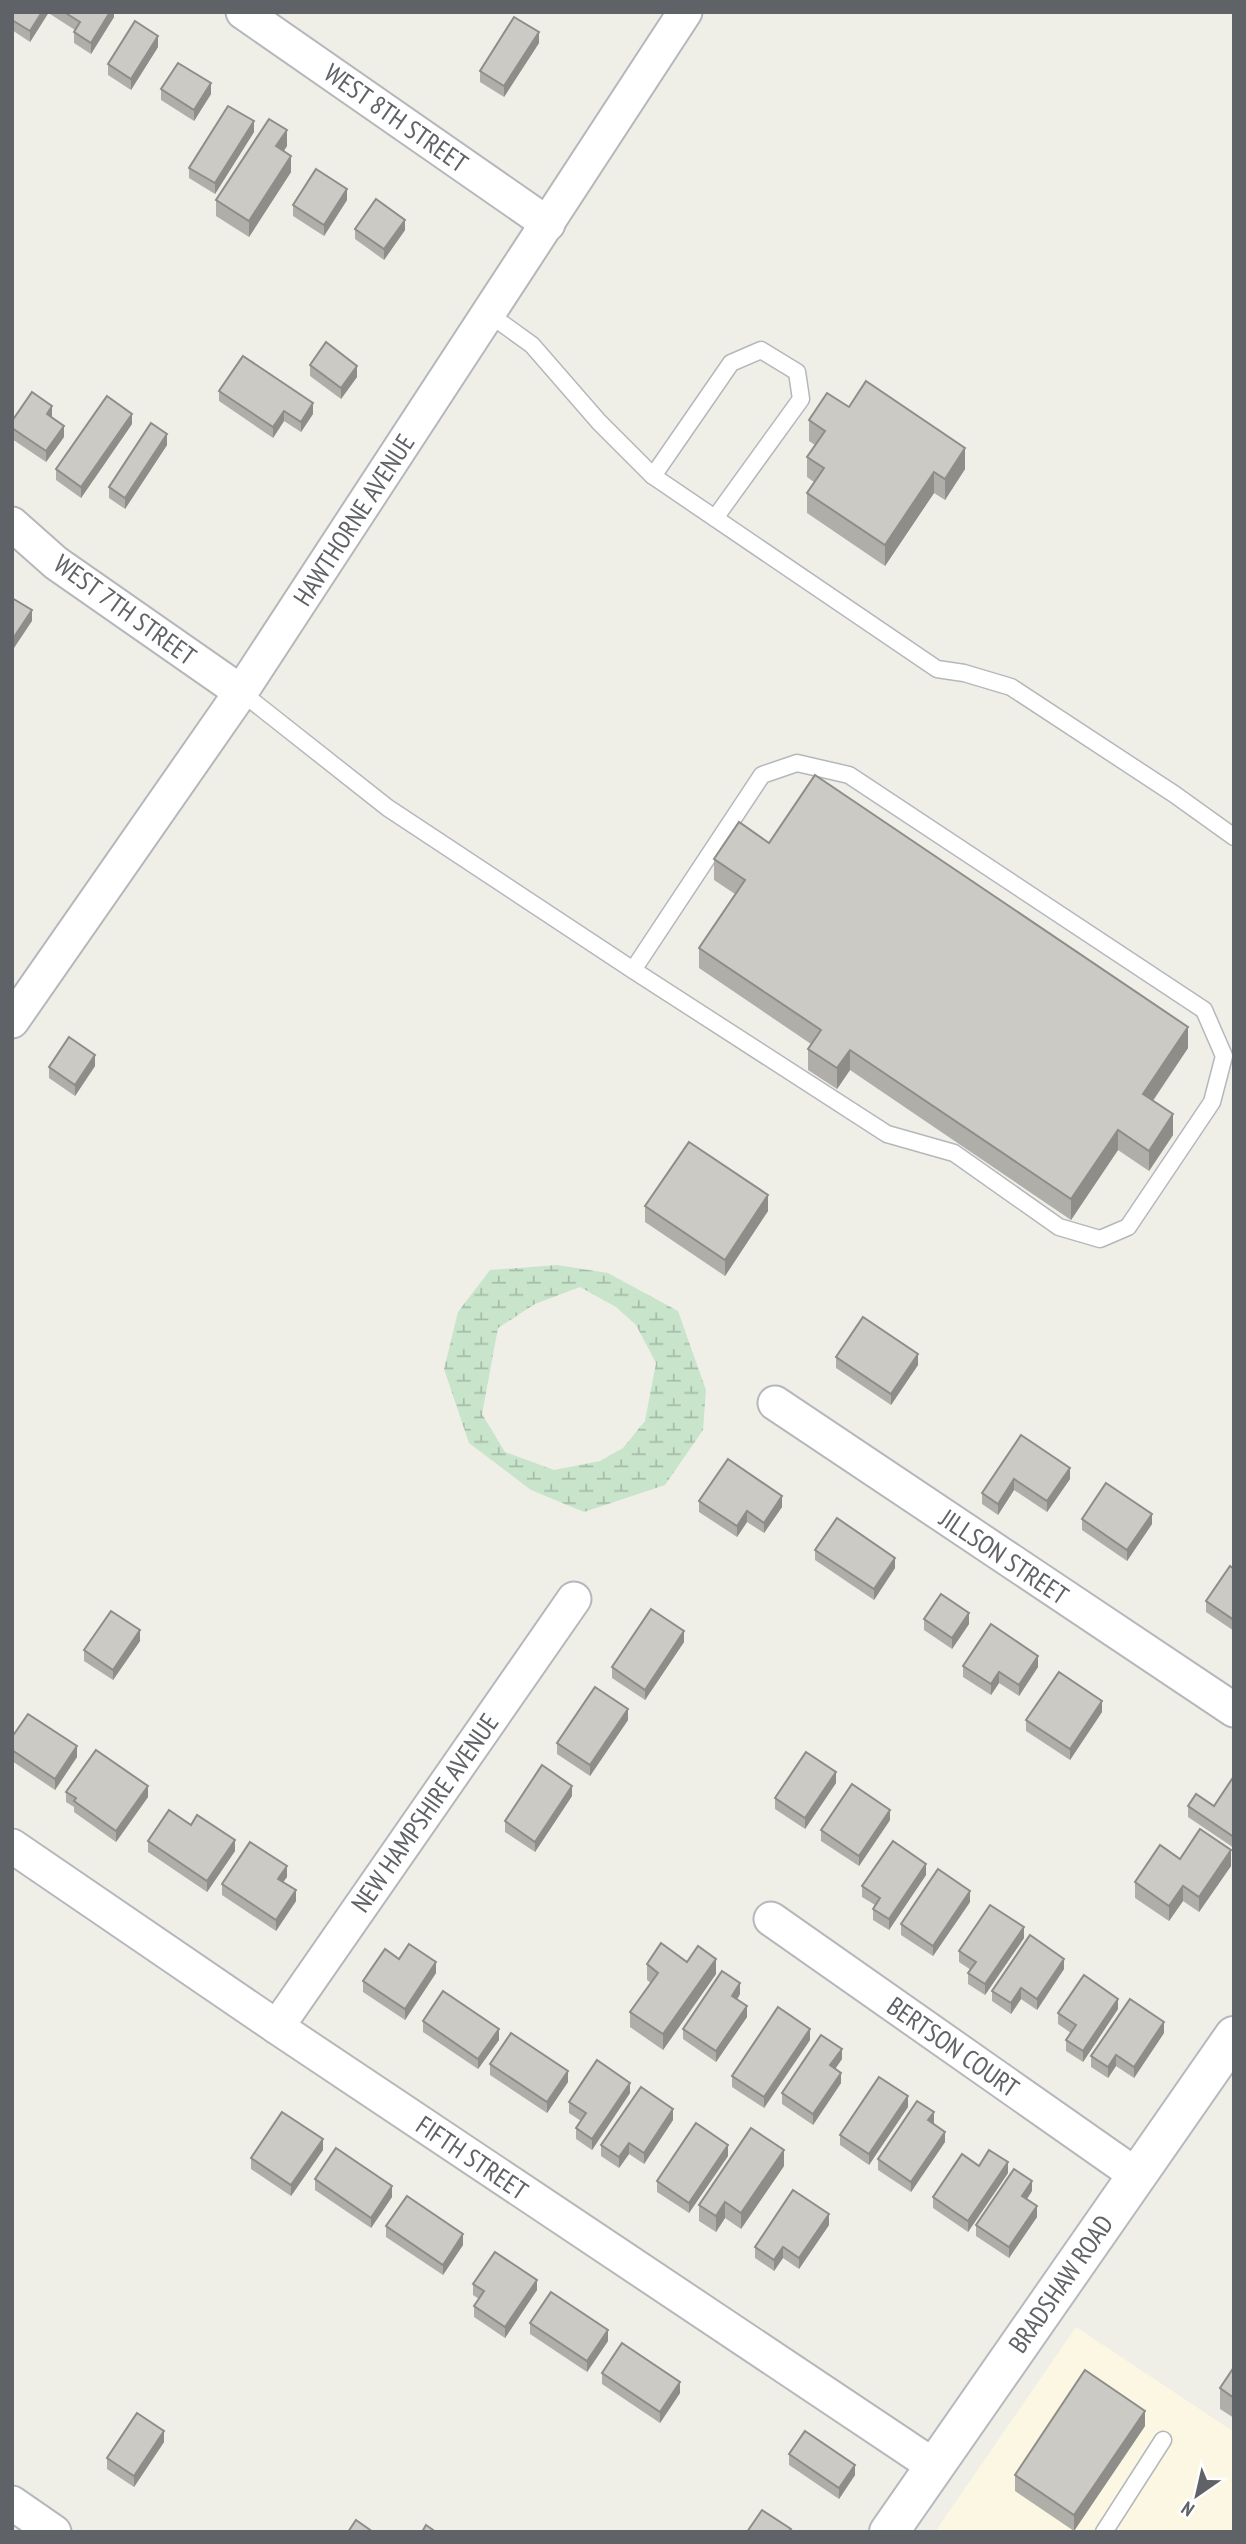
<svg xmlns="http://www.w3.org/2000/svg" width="1246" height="2544" viewBox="0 0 1246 2544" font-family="'PT Sans Narrow',sans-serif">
  <defs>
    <pattern id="wetland-marsh" width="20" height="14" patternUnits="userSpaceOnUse" patternTransform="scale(1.75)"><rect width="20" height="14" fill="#c8e4cb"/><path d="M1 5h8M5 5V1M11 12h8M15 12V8" fill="none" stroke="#a6bca9"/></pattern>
  </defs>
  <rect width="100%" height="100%" fill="#efefe8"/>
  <polygon fill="#fbf7e2" points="1076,2327 1234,2432 1234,2532 935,2532"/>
  <path fill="url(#wetland-marsh)" fill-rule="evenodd" d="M557,1265L608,1273L678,1311L706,1390L703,1430L665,1485L584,1512L531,1490L469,1443L444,1369L458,1312L490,1270ZM580,1287L616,1307L636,1325L656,1363L645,1421L623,1448L600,1461L554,1470L505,1452L482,1414L498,1328L535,1304Z"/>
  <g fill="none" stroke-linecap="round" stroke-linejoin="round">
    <defs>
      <g id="lane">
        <polyline points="489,314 532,345 599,422 653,476 937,669 964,673 1011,687 1174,794 1234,837"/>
        <polyline points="653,476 731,363 761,350 797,372 801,399 715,518"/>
        <polyline points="241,692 388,808 633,970 887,1134 954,1153 1059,1227 1100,1239 1128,1227 1212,1102 1224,1056 1204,1010 849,775 797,763 762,775 633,970"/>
        <polyline points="1104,2532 1163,2440"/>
      </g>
      <g id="street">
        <polyline points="243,12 548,224"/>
        <polyline points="12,524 56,563 241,692"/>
        <polyline points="12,1021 241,692 685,12"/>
        <polyline points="775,1403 1234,1710"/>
        <polyline points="12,1846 277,2027 934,2466"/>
        <polyline points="771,1919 1136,2175"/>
        <polyline points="277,2027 574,1599"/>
        <polyline points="12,2503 54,2532"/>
      </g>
      <polyline id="secondary" points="889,2532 1234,2036"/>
    </defs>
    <use href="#lane" stroke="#b5b7bb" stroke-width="19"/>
    <use href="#street" stroke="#b5b7bb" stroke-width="37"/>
    <use href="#secondary" stroke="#b6b9bd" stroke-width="42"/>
    <use href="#lane" stroke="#fff" stroke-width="16"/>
    <use href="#street" stroke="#fff" stroke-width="33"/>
    <use href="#secondary" stroke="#fff" stroke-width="38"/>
  </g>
  <g fill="#afaea9">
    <polygon points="12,12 49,12 30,42 12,30"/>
    <polygon points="50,12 114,12 114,17 91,54 74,43 74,32 75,30 50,14"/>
    <polygon points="539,43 504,97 480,82 480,71"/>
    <polygon points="158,47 131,90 108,75 108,64"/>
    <polygon points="161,89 211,94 194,121 161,100"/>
    <polygon points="254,132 215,194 189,178 189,168"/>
    <polygon points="287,146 284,151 291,172 249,237 216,216 216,200"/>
    <polygon points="347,200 324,236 293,216 293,205"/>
    <polygon points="355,229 405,230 384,260 355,239"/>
    <polygon points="310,365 357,377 341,399 310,376"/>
    <polygon points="219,391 313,414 301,432 284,421 273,438 219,401"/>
    <polygon points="849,407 965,469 945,500 934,493 885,566 807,513 807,493 814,482 807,477 807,457 815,445 809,441 809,420"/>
    <polygon points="52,417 64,437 46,462 12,439 12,421"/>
    <polygon points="132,424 81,498 56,480 56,469"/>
    <polygon points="167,445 125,509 109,498 109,487"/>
    <polygon points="769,843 1188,1048 1153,1101 1173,1135 1149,1171 1118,1150 1071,1220 850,1070 837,1089 808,1070 808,1049 811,1044 699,968 699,948 735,894 714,880 714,859"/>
    <polygon points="95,1066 75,1096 49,1078 49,1067"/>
    <polygon points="645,1206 768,1211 725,1276 645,1222"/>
    <polygon points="836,1357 918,1365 891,1405 836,1368"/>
    <polygon points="1021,1435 1070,1479 1047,1512 1014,1490 998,1515 982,1504 982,1493"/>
    <polygon points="699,1501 782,1507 764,1533 747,1522 737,1537 699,1512"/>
    <polygon points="1082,1519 1152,1524 1127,1561 1082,1530"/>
    <polygon points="815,1550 895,1568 874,1600 815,1560"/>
    <polygon points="1234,1569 1234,1631 1206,1612 1206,1601"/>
    <polygon points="924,1619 969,1624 952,1649 924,1630"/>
    <polygon points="140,1641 113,1680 84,1661 84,1650"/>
    <polygon points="684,1642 645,1700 612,1678 612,1667"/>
    <polygon points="963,1666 1038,1667 1019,1696 999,1683 991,1695 963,1677"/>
    <polygon points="1102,1712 1070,1760 1026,1731 1026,1720"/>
    <polygon points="628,1720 590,1776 557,1754 557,1743"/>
    <polygon points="12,1737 77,1757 55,1790 12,1761"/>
    <polygon points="1234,1776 1234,1848 1188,1817 1188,1806 1214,1806"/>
    <polygon points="836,1783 805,1829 775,1809 775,1798"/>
    <polygon points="66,1792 148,1797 116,1842 74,1812 74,1807 66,1802"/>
    <polygon points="572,1796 535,1852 505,1832 505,1821"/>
    <polygon points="890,1820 859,1866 821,1841 821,1830"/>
    <polygon points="191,1825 235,1851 207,1892 148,1852 148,1841"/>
    <polygon points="1180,1859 1231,1866 1199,1912 1183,1901 1169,1921 1135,1898 1135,1882"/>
    <polygon points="926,1875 889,1930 873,1920 873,1909 875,1905 862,1897 862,1886"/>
    <polygon points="287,1877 283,1882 296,1901 276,1931 222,1895 222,1884"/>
    <polygon points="970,1902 933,1956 901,1935 901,1924"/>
    <polygon points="1024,1938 985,1995 968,1984 968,1973 971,1970 959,1962 959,1951"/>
    <polygon points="687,1962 716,1974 663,2050 630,2027 630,2012 651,1983 647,1980 647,1964"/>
    <polygon points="1064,1969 1037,2010 1021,1999 1011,2014 992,2001 992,1991"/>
    <polygon points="436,1973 405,2020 363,1992 363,1981"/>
    <polygon points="740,1994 737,2000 747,2017 716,2062 683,2039 683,2029"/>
    <polygon points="1118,2009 1083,2062 1066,2051 1066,2040 1071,2033 1058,2024 1058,2013"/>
    <polygon points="423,2021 499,2040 478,2069 423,2032"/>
    <polygon points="1164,2033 1134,2078 1116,2066 1108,2078 1091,2067 1091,2056"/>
    <polygon points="810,2040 764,2108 732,2087 732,2076"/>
    <polygon points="842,2059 835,2069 841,2083 813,2125 782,2104 782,2093"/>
    <polygon points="490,2064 568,2082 547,2113 490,2075"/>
    <polygon points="630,2093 592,2150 576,2139 576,2128 581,2121 569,2113 569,2102"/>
    <polygon points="908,2107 869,2165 840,2145 840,2135"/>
    <polygon points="673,2120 644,2164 629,2154 619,2168 601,2156 601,2145"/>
    <polygon points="933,2124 945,2142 911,2192 878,2170 878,2159"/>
    <polygon points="323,2150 291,2196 251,2169 251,2158"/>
    <polygon points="728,2156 689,2213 657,2192 657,2181"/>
    <polygon points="784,2166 741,2229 725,2218 716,2232 699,2221 699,2205"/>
    <polygon points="979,2166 1008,2173 968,2232 933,2208 933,2197"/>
    <polygon points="315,2179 392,2197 371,2228 315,2190"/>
    <polygon points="1032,2191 1027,2199 1037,2217 1009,2258 976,2236 976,2225"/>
    <polygon points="829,2225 799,2269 783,2258 774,2271 755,2258 755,2247"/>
    <polygon points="386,2226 463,2245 443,2275 386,2237"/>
    <polygon points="473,2284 537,2290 505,2338 474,2317 474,2306 479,2299 473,2295"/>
    <polygon points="530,2323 608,2341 587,2372 530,2334"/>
    <polygon points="1234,2367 1234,2418 1220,2409 1220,2388"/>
    <polygon points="602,2373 680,2393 660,2423 602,2384"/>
    <polygon points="1145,2426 1074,2531 1015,2491 1015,2475"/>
    <polygon points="164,2442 134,2487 107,2469 107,2458"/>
    <polygon points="789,2454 855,2475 839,2499 789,2465"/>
  </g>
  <g fill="#8e8d89">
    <polygon points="42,12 49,12 30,42 30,31"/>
    <polygon points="110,12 114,12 114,17 91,54 91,43"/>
    <polygon points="539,32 539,43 504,97 504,86"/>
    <polygon points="158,36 158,47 131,90 131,79"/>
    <polygon points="211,83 211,94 194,121 194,110"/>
    <polygon points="254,121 254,132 215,194 215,183"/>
    <polygon points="287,130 287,146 276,162 276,146"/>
    <polygon points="291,156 291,172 249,237 249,221"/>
    <polygon points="347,189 347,200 324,236 324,225"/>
    <polygon points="405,220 405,230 384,260 384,249"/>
    <polygon points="357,366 357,377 341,399 341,388"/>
    <polygon points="313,403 313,414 301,432 301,422"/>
    <polygon points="52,406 52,417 47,425 47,414"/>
    <polygon points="284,411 284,421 273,438 273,427"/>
    <polygon points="132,414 132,424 81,498 81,487"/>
    <polygon points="64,426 64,437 46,462 46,451"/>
    <polygon points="167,434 167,445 125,509 125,498"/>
    <polygon points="965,448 965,469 945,500 945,479"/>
    <polygon points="934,472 934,493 885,566 885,545"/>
    <polygon points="32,610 32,621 12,651 12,640"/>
    <polygon points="1188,1027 1188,1048 1143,1115 1143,1094"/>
    <polygon points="850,1050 850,1070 837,1089 837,1068"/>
    <polygon points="95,1055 95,1066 75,1096 75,1085"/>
    <polygon points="1173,1114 1173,1135 1149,1171 1149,1151"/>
    <polygon points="1118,1130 1118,1150 1071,1220 1071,1199"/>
    <polygon points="768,1195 768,1211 725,1276 725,1260"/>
    <polygon points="918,1354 918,1365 891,1405 891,1394"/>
    <polygon points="1070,1468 1070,1479 1047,1512 1047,1501"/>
    <polygon points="1014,1479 1014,1490 998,1515 998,1504"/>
    <polygon points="782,1496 782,1507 764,1533 764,1523"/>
    <polygon points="747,1511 747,1522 737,1537 737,1526"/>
    <polygon points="1152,1514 1152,1524 1127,1561 1127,1550"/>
    <polygon points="895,1558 895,1568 874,1600 874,1589"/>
    <polygon points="969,1613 969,1624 952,1649 952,1638"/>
    <polygon points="140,1630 140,1641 113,1680 113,1670"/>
    <polygon points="684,1631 684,1642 645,1700 645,1690"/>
    <polygon points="1038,1656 1038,1667 1019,1696 1019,1685"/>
    <polygon points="999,1672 999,1683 991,1695 991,1684"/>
    <polygon points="1102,1701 1102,1712 1070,1760 1070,1749"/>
    <polygon points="628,1709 628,1720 590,1776 590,1765"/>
    <polygon points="77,1746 77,1757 55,1790 55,1779"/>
    <polygon points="836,1772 836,1783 805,1829 805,1818"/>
    <polygon points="148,1786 148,1797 116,1842 116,1831"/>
    <polygon points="572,1786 572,1796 535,1852 535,1842"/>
    <polygon points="890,1810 890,1820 859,1866 859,1856"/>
    <polygon points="235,1840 235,1851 207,1892 207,1881"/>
    <polygon points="1231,1850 1231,1866 1199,1912 1199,1897"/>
    <polygon points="926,1864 926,1875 889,1930 889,1919"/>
    <polygon points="287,1866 287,1877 278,1889 278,1879"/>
    <polygon points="1183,1886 1183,1901 1169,1921 1169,1906"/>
    <polygon points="296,1890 296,1901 276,1931 276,1920"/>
    <polygon points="970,1891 970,1902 933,1956 933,1946"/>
    <polygon points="1024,1927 1024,1938 985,1995 985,1984"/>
    <polygon points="716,1959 716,1974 663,2050 663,2034"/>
    <polygon points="1064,1959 1064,1969 1037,2010 1037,1999"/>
    <polygon points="436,1962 436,1973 405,2020 405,2009"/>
    <polygon points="740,1983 740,1994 732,2007 732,1996"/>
    <polygon points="1021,1988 1021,1999 1011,2014 1011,2003"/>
    <polygon points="1118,1999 1118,2009 1083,2062 1083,2051"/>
    <polygon points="747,2006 747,2017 716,2062 716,2051"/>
    <polygon points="1164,2022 1164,2033 1134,2078 1134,2067"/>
    <polygon points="499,2029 499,2040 478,2069 478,2059"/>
    <polygon points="810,2029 810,2040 764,2108 764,2097"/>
    <polygon points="842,2049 842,2059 830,2076 830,2065"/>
    <polygon points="1116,2055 1116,2066 1108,2078 1108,2067"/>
    <polygon points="568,2071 568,2082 547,2113 547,2102"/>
    <polygon points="841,2073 841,2083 813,2125 813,2114"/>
    <polygon points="630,2083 630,2093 592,2150 592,2139"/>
    <polygon points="908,2096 908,2107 869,2165 869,2154"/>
    <polygon points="673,2109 673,2120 644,2164 644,2153"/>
    <polygon points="934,2112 934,2123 928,2131 928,2120"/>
    <polygon points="945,2132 945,2142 911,2192 911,2182"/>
    <polygon points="323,2139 323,2150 291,2196 291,2185"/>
    <polygon points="629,2143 629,2154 619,2168 619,2157"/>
    <polygon points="728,2145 728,2156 689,2213 689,2203"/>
    <polygon points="784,2150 784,2166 741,2229 741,2213"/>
    <polygon points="1008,2162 1008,2173 968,2232 968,2221"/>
    <polygon points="1032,2181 1032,2191 1022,2206 1022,2196"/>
    <polygon points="392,2186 392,2197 371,2228 371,2218"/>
    <polygon points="725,2202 725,2218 716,2232 716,2216"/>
    <polygon points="1037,2206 1037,2217 1009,2258 1009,2247"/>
    <polygon points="829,2214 829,2225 799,2269 799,2258"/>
    <polygon points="463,2234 463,2245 443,2275 443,2265"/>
    <polygon points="783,2247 783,2258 774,2271 774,2260"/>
    <polygon points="537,2280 537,2290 505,2338 505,2327"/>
    <polygon points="608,2330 608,2341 587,2372 587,2361"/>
    <polygon points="680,2382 680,2393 660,2423 660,2412"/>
    <polygon points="1145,2411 1145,2426 1074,2531 1074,2515"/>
    <polygon points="164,2431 164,2442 134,2487 134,2476"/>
    <polygon points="855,2465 855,2475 839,2499 839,2488"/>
  </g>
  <g fill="#cbcac4" stroke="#8e8d89" stroke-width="2">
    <polygon points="12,12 42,12 30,31 12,20"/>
    <polygon points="64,12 110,12 91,43 74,32 80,22"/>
    <polygon points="514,17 539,32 504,86 480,71"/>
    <polygon points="135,21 158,36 131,79 108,64"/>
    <polygon points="178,63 211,83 194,110 161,89"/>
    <polygon points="228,106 254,121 215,183 189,168"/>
    <polygon points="269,119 287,130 276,146 291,156 249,221 216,200"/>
    <polygon points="316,169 347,189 324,225 293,205"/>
    <polygon points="376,199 405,220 384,249 355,229"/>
    <polygon points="326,342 357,366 341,388 310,365"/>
    <polygon points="243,356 313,403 301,422 284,411 273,427 219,391"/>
    <polygon points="866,381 965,448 945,479 934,472 885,545 807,493 824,468 807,457 825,431 809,420 827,393 849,407"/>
    <polygon points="32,392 52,406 47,414 64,426 46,451 12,428 12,421"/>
    <polygon points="107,396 132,414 81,487 56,469"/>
    <polygon points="151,423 167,434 125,498 109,487"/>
    <polygon points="12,598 32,610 12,640"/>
    <polygon points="815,775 1188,1027 1143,1094 1173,1114 1149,1151 1118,1130 1071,1199 850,1050 837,1068 808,1049 821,1030 699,948 745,880 714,859 739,822 769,843"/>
    <polygon points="69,1037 95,1055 75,1085 49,1067"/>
    <polygon points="689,1142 768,1195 725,1260 645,1206"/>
    <polygon points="863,1317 918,1354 891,1394 836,1357"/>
    <polygon points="1021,1435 1070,1468 1047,1501 1014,1479 998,1504 982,1493"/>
    <polygon points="728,1459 782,1496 764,1523 747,1511 737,1526 699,1501"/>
    <polygon points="1106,1483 1152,1514 1127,1550 1082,1519"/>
    <polygon points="837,1518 895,1558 874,1589 815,1550"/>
    <polygon points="1230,1566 1234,1569 1234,1620 1206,1601"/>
    <polygon points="941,1594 969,1613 952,1638 924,1619"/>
    <polygon points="651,1609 684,1631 645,1690 612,1667"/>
    <polygon points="111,1611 140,1630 113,1670 84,1650"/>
    <polygon points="991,1624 1038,1656 1019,1685 999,1672 991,1684 963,1666"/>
    <polygon points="1059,1672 1102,1701 1070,1749 1026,1720"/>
    <polygon points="595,1687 628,1709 590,1765 557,1743"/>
    <polygon points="28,1714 77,1746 55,1779 12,1750 12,1737"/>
    <polygon points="96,1750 148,1786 116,1831 74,1801 76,1798 66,1792"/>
    <polygon points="806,1752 836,1772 805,1818 775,1798"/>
    <polygon points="542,1765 572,1786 535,1842 505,1821"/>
    <polygon points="1234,1776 1234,1837 1188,1806 1196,1794 1214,1806"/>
    <polygon points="852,1784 890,1810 859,1856 821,1830"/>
    <polygon points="169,1810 191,1825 197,1815 235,1840 207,1881 148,1841"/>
    <polygon points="1200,1829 1231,1850 1199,1897 1183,1886 1169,1906 1135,1882 1160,1845 1180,1859"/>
    <polygon points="893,1841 926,1864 889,1919 873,1909 880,1898 862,1886"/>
    <polygon points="250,1842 287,1866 278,1879 296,1890 276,1920 222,1884"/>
    <polygon points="938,1869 970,1891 933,1946 901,1924"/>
    <polygon points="990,1905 1024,1927 985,1984 968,1973 976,1962 959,1951"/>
    <polygon points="1030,1935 1064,1959 1037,1999 1021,1988 1011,2003 992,1991"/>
    <polygon points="661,1943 687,1962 698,1946 716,1959 663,2034 630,2012 658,1973 647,1964"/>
    <polygon points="409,1944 436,1962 405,2009 363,1981 385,1949 399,1959"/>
    <polygon points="722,1971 740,1983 732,1996 747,2006 716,2051 683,2029"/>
    <polygon points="1084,1975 1118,1999 1083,2051 1066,2040 1076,2025 1058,2013"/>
    <polygon points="443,1991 499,2029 478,2059 423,2021"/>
    <polygon points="1130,1999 1164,2022 1134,2067 1116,2055 1108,2067 1091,2056"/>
    <polygon points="778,2007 810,2029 764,2097 732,2076"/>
    <polygon points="511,2033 568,2071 547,2102 490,2064"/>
    <polygon points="821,2035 842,2049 830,2065 841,2073 813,2114 782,2093"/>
    <polygon points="597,2060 630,2083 592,2139 576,2128 586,2113 569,2102"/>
    <polygon points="879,2077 908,2096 869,2154 840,2135"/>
    <polygon points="641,2087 673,2109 644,2153 629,2143 619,2157 601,2145"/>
    <polygon points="917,2101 934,2112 928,2120 945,2132 911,2182 878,2159"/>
    <polygon points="282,2112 323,2139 291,2185 251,2158"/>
    <polygon points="696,2123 728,2145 689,2203 657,2181"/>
    <polygon points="751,2128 784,2150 741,2213 725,2202 716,2216 699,2205"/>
    <polygon points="336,2148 392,2186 371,2218 315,2179"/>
    <polygon points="989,2150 1008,2162 968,2221 933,2197 962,2154 979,2166"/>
    <polygon points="1014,2169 1032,2181 1022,2196 1037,2206 1009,2247 976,2225"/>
    <polygon points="793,2190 829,2214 799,2258 783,2247 774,2260 755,2247"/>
    <polygon points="407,2196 463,2234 443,2265 386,2226"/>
    <polygon points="495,2252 537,2280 505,2327 474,2306 484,2291 473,2284"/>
    <polygon points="551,2292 608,2330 587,2361 530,2323"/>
    <polygon points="622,2343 680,2382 660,2412 602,2373"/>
    <polygon points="1234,2367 1234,2398 1220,2388"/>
    <polygon points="1085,2370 1145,2411 1074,2515 1015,2475"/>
    <polygon points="137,2413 164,2431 134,2476 107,2458"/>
    <polygon points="805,2431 855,2465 839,2488 789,2454"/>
    <polygon points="762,2510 791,2529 789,2532 747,2532"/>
    <polygon points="356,2520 373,2532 348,2532"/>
    <polygon points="426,2525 436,2532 422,2532"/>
  </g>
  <g text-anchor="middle" stroke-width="5" stroke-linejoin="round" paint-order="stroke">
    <g font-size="26" fill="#5f6266" stroke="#fff">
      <text transform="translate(396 118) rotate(35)" y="9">WEST 8TH STREET</text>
      <text transform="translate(354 520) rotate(-57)" y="9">HAWTHORNE AVENUE</text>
      <text transform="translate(125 610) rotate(36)" y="9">WEST 7TH STREET</text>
      <text transform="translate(1004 1557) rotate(34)" y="9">JILLSON STREET</text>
      <text transform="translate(425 1813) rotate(-55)" y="9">NEW HAMPSHIRE AVENUE</text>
      <text transform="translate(953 2047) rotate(35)" y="9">BERTSON COURT</text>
      <text transform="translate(472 2158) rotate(34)" y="9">FIFTH STREET</text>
      <text transform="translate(1061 2284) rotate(-55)" y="9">BRADSHAW ROAD</text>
    </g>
  </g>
  <rect width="1246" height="2544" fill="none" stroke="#5f6266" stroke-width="28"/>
  <g transform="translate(1197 2495) rotate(214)" stroke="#ffffff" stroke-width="5" paint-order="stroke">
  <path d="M0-5L12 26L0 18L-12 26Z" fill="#5f6266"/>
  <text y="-10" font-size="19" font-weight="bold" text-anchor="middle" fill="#5f6266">N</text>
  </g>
</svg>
